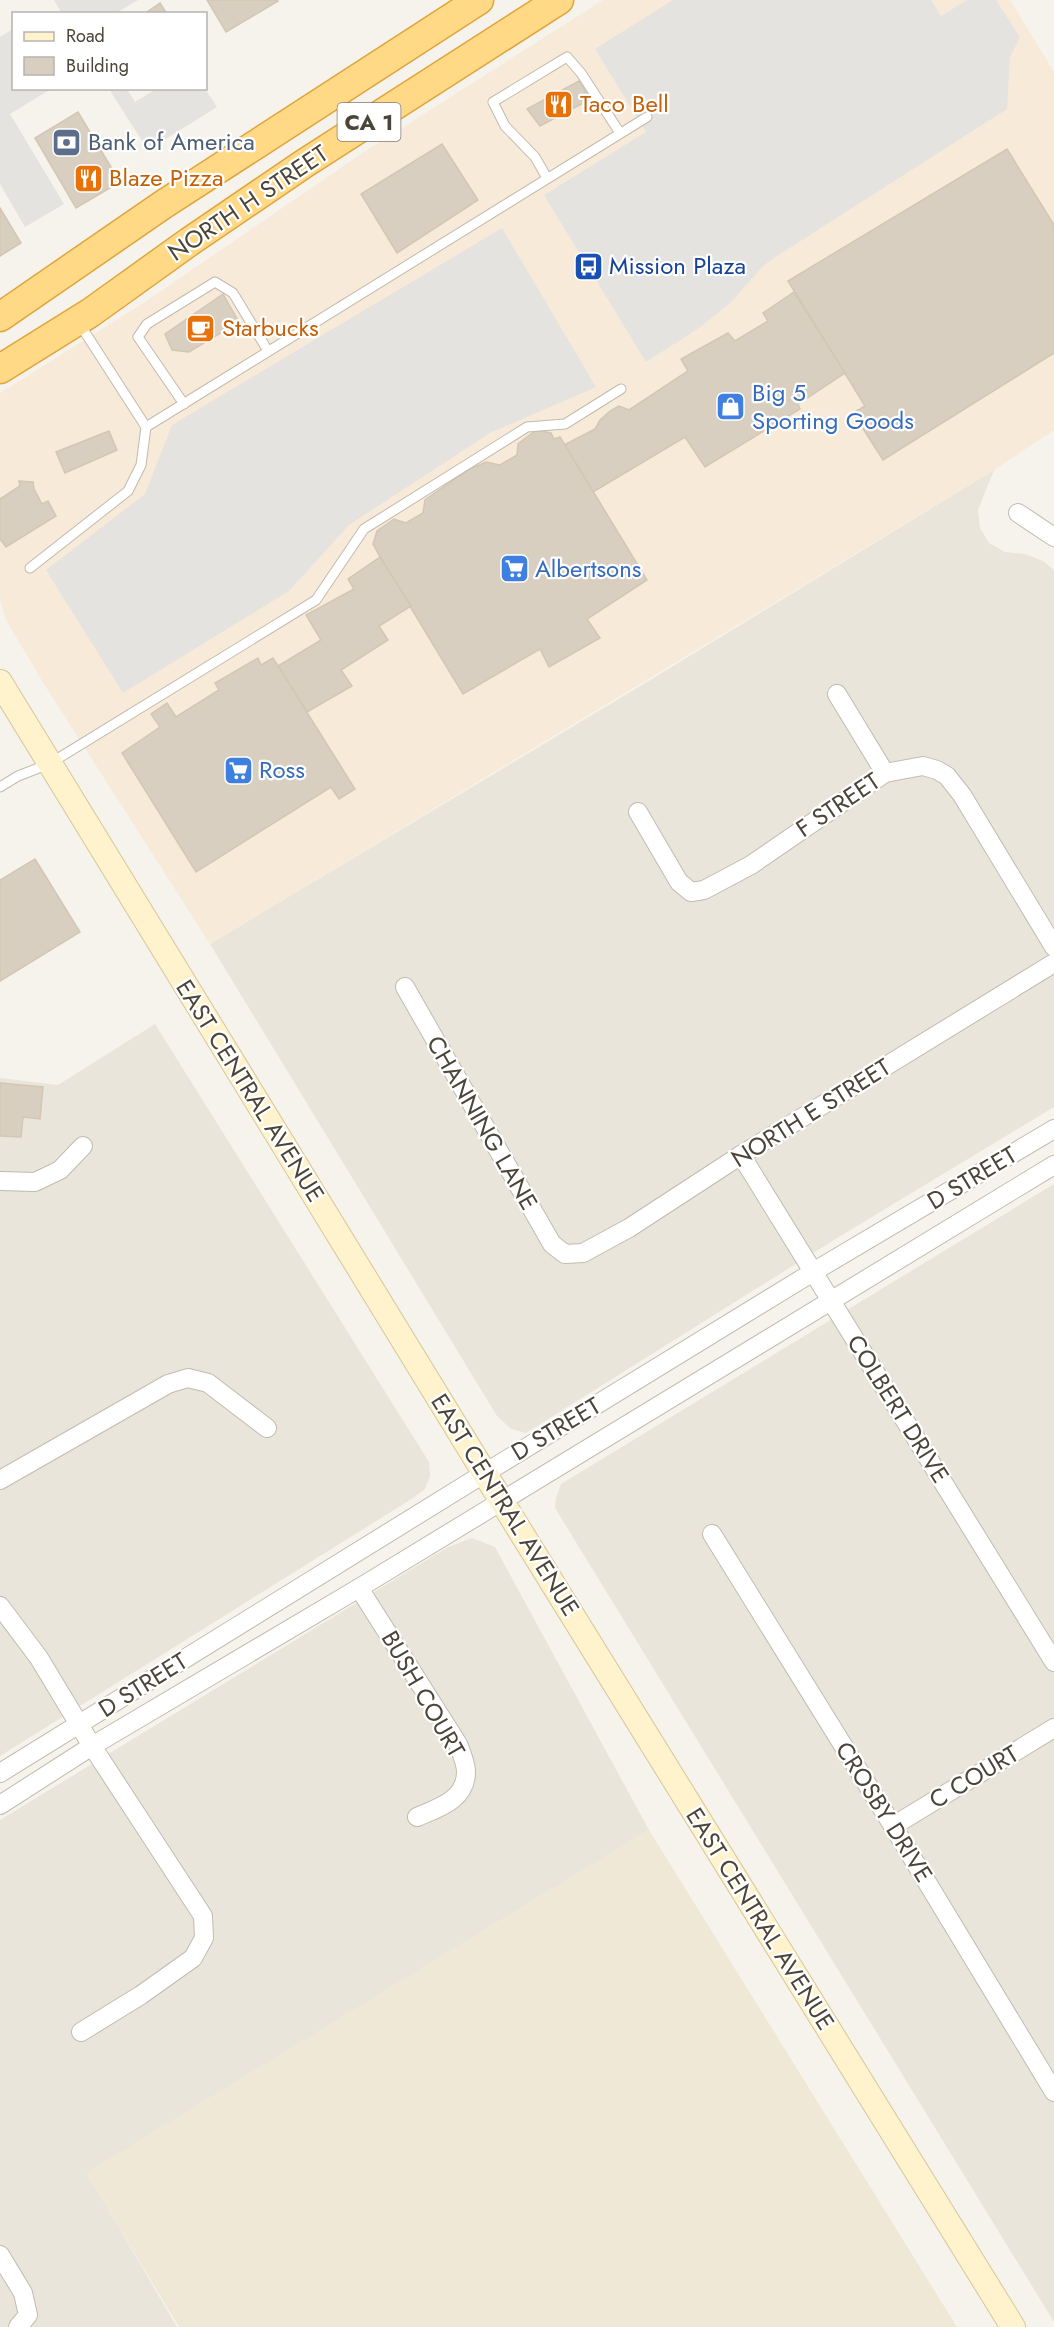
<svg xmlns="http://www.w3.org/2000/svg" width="1054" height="2327" viewBox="0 0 1054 2327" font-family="Jost,sans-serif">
  <rect width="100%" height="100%" fill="#f6f3ec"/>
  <g fill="#eae5da">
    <polygon points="994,470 978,510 980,528 989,543 1005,552 1025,554 1043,561 1054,570 1054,1107 842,1235 526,1433 511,1429 497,1416 210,944 642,685"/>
    <polygon points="155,1024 429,1462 430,1476 425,1489 413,1498 0,1756 0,1078 58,1085"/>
    <polygon points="1054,1184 1054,2322 555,1508 556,1498 561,1484"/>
    <polygon points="472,1538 495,1547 649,1830 87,2173 177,2327 0,2327 0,1820 448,1547"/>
  </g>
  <polygon fill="#f7ead8" points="603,0 1010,0 1054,72 1054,430 994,470 210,944 44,684 6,620 0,600 0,393 142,304 361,154"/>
  <polygon fill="#efe8d6" points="649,1830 957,2327 179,2327 86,2173"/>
  <g fill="#e5e3e0">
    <polygon points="54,0 138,0 116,13 62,14"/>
    <polygon points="673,0 931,0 941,16 967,0 996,0 1020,37 1010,57 1007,109 777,256 764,265 731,302 699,328 646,362 544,195 646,132 595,49"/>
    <polygon points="13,29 14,88 51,89 10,114 64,204 25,227 0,184 0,37"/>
    <polygon points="109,89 127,89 135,102 156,89 205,89 217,107 148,150"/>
    <polygon points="502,228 596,387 490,433 349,525 289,591 123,693 46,570 145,494 172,425"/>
  </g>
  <g fill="#d8cfc1" stroke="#d3c7b4" stroke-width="1.5">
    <polygon points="207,0 277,0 278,1 226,32"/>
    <polygon points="160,3 167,14 144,14"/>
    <polygon points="579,81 591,99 540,126 527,109"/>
    <polygon points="78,112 120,182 76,208 35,138"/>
    <polygon points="442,144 478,200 397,253 361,194"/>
    <polygon points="1007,149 1054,225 1054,353 883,460 853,413 865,406 788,281"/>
    <polygon points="0,208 21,243 0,256"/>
    <polygon points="794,292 845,373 798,404 800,409 705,467 685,437 593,492 564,445 595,429 600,420 610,411 619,406 629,410 688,371 681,359 728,333 735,341 768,321 763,313"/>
    <polygon points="223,294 239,322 189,352 172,350 165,334"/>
    <polygon points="536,430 551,433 554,439 560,437 647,580 587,619 600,638 549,667 540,649 463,694 380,557 373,544 377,531 394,519 406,523 423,513 425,500 468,470 486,462 500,465 517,455 518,444"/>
    <polygon points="109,431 117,450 65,473 56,452"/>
    <polygon points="19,481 33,482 34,489 42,504 48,501 56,516 6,547 0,539 0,499 20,486"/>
    <polygon points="380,557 411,606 379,626 388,640 341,670 352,686 307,712 278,666 321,640 306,615 354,589 348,579"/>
    <polygon points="258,658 261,665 273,658 355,789 339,799 331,787 196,872 122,753 160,727 151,714 167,703 176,717 219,690 215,683"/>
    <polygon points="35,859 80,932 0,981 0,880"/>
    <polygon points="0,1083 43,1087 40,1119 23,1117 21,1137 0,1136"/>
  </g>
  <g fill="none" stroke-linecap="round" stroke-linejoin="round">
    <defs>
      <g id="service">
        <polyline points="547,178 535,157 505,126 493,102 567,57 581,73 620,133"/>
        <polyline points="184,404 138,337 147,324 215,282 233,293 268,351"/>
        <polyline points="146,427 647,117"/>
        <polyline points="30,568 128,491 141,465 146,427 79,323"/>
        <polyline points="0,787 18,776 49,764 316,600 364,529 527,427 565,424 621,389"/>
      </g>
      <g id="minor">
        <polyline points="1018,513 1054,537"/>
        <polyline points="837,694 885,773"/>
        <polyline points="638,812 679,882 691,892 704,890 751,865 885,773 923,766 937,770 947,776 962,795 1054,947"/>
        <polyline points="405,987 552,1244 565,1254 583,1253 629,1228 741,1155 1054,963"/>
        <polyline points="741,1155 1054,1662"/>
        <polyline points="0,1181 35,1182 60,1170 83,1146"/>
        <polyline points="0,1480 168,1384 188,1378 208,1383 267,1428"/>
        <polyline points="712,1534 893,1826 1054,2092"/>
        <path d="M359,1588L458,1744C461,1752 466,1763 466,1772C466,1800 438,1808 417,1817"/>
        <polyline points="0,1606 39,1658 92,1746 203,1916 204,1938 193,1958 141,1995 81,2032"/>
        <polyline points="0,1773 485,1473 813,1272 1054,1129"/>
        <polyline points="0,1805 92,1746 359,1588 1054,1165"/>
        <polyline points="893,1826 1054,1728"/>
        <polyline points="0,2255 23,2293 28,2315 18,2327"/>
      </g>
      <polyline id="secondary" points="0,682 501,1500 1013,2327"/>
      <g id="trunk">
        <polyline points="0,317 164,204 479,0"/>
        <polyline points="0,369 90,313 189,242 305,163 559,0"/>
      </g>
    </defs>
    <use href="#service" stroke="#c2bbae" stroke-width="11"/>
    <use href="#minor" stroke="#c2bbae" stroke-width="20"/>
    <use href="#secondary" stroke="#d6c79b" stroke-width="26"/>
    <use href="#trunk" stroke="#e0a43c" stroke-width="31"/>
    <use href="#service" stroke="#fff" stroke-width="9"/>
    <use href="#minor" stroke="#fff" stroke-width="18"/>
    <use href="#secondary" stroke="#fff3cd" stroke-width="24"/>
    <use href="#trunk" stroke="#ffd985" stroke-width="28"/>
  </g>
  <defs>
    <symbol id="restaurant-square" viewBox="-11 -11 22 22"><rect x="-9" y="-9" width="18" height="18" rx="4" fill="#e8710a" stroke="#fff"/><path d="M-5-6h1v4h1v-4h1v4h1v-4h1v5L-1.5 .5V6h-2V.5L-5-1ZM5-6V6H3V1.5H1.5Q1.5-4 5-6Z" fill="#fff"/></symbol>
    <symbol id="bank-square" viewBox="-11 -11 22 22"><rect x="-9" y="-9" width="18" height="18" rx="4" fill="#5c6f8a" stroke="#fff"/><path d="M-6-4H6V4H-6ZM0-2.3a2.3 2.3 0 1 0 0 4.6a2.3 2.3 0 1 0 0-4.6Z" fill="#fff"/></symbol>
    <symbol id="bus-square" viewBox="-11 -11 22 22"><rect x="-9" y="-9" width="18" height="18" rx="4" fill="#1a4fb4" stroke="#fff"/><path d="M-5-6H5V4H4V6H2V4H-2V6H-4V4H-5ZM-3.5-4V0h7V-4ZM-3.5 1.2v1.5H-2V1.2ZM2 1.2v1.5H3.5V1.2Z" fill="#fff"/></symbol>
    <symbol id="cafe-square" viewBox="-11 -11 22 22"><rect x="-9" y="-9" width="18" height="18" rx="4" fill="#e8710a" stroke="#fff"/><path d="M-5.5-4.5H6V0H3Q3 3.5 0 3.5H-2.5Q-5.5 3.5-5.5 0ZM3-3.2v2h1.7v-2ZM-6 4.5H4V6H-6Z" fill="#fff"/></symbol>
    <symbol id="shop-square" viewBox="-11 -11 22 22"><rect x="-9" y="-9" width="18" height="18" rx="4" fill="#3f7fe0" stroke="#fff"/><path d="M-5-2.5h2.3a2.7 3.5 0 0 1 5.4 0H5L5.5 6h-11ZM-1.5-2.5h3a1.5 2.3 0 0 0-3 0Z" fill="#fff"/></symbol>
    <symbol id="supermarket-square" viewBox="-11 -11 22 22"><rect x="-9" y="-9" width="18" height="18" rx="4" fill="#3f7fe0" stroke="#fff"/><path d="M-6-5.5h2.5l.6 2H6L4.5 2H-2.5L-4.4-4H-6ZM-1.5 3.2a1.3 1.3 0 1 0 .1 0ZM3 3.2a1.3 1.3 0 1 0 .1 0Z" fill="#fff"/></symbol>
  </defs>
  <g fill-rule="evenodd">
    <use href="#restaurant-square" x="542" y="88" width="33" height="33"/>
    <use href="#bank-square" x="50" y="126" width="33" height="33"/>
    <use href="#restaurant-square" x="72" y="162" width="33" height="33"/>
    <use href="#bus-square" x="572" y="250" width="33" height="33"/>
    <use href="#cafe-square" x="184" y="312" width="33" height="33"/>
    <use href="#shop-square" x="714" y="390" width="33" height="33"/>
    <use href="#supermarket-square" x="498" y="552" width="33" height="33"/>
    <use href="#supermarket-square" x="222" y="754" width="33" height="33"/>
  </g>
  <g text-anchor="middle" stroke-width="4.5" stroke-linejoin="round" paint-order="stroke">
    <rect fill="#fff" stroke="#817c74" stroke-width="1.5" x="337.5" y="103" width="63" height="38" rx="4.5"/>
    <g font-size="22" font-weight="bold" fill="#4b4439">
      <text x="369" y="130">CA 1</text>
    </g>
    <g font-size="24" fill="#c56008" stroke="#fff" text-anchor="start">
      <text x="580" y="112">Taco Bell</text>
      <text x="109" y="186">Blaze Pizza</text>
      <text x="222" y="336">Starbucks</text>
    </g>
    <g font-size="24" fill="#4e5e75" stroke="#fff" text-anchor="start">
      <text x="88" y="150">Bank of America</text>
    </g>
    <g font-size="24" fill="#4b4439" stroke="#fff">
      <text transform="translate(248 203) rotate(-34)" y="8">NORTH H STREET</text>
      <text transform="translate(838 805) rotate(-34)" y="8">F STREET</text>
      <text transform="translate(250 1091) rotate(58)" y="8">EAST CENTRAL AVENUE</text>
      <text transform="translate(811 1113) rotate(-32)" y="8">NORTH E STREET</text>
      <text transform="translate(482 1123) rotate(60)" y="8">CHANNING LANE</text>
      <text transform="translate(972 1178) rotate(-31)" y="8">D STREET</text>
      <text transform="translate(898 1409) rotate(58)" y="8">COLBERT DRIVE</text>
      <text transform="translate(556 1429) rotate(-31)" y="8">D STREET</text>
      <text transform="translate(505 1505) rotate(58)" y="8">EAST CENTRAL AVENUE</text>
      <text transform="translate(143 1685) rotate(-32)" y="8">D STREET</text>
      <text transform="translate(423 1694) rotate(60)" y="8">BUSH COURT</text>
      <text transform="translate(974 1777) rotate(-31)" y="8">C COURT</text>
      <text transform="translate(884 1812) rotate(58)" y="8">CROSBY DRIVE</text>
      <text transform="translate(760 1919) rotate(58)" y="8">EAST CENTRAL AVENUE</text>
    </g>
    <g font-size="24" fill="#164399" stroke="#fff" text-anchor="start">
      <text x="609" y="274">Mission Plaza</text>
    </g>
    <g font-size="24" fill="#366cbe" stroke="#fff" text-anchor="start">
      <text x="752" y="401">Big 5<tspan x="752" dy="28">Sporting Goods</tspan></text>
      <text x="535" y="577">Albertsons</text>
      <text x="259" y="778">Ross</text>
    </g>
  </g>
  <rect x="12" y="12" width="195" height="78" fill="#ffffff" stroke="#b7b4b0" stroke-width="1.5"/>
  <rect x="24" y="32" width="30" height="9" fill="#fff3cd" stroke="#b7b4b0" stroke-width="1.5"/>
  <text x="66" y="42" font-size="18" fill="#4b4439">Road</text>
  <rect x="24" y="57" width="30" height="18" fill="#d8cfc1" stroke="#b7b4b0" stroke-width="1.5"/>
  <text x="66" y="72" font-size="18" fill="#4b4439">Building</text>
</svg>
